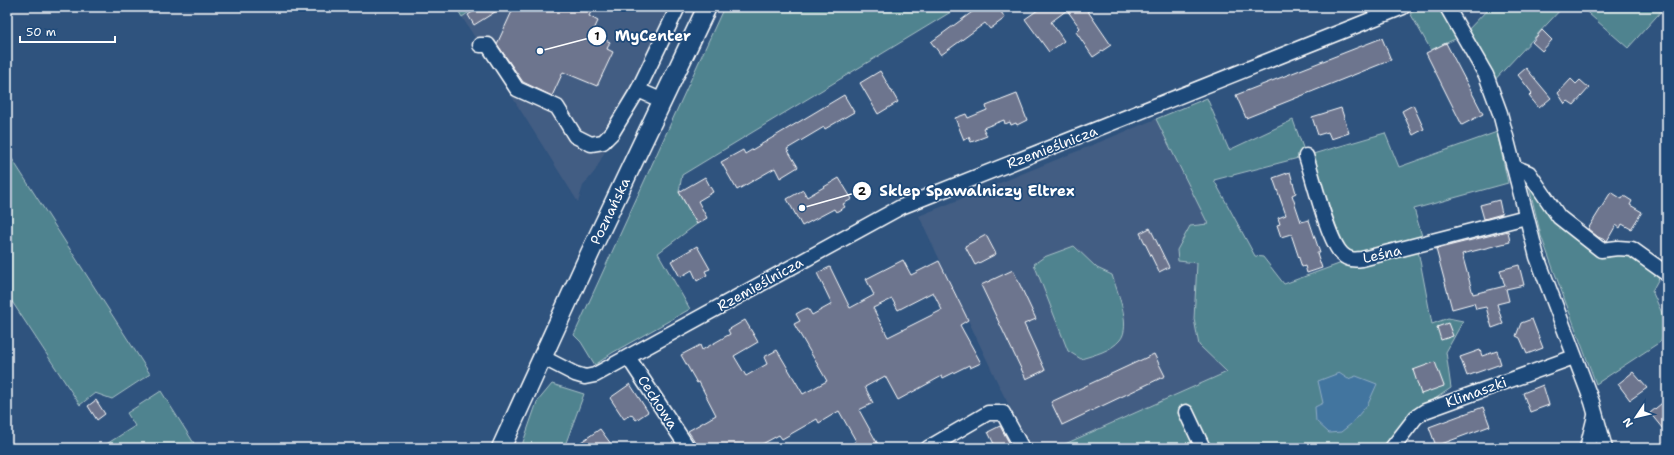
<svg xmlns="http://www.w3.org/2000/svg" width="1674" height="455" viewBox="0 0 1674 455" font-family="'Shantell Sans',sans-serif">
  <rect width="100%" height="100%" fill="#2f537e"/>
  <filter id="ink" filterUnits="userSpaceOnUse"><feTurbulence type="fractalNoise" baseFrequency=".025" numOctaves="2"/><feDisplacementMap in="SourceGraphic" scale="8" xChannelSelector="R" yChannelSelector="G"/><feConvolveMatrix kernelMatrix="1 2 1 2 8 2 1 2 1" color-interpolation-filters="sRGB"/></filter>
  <g filter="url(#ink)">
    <g fill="#425d83">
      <polygon points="477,7 678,7 595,171 583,186 578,202 462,17"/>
      <polygon points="1156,119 1209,225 1177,250 1178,261 1197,262 1194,319 1227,372 1056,448 1032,448 1003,394 919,216"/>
    </g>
    <g fill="#50838f" stroke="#a8c1c7" fill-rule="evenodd">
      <polygon points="456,7 477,7 462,17"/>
      <polygon points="724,7 959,7 682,175 679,192 697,224 658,253 690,309 612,353 595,365 581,342 574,335"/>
      <polygon points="1427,7 1442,7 1464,34 1490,7 1563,7 1490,85 1464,35 1431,50 1410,13"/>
      <polygon points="1581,7 1665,7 1628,48"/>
      <path d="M1207,98L1229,150L1293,120L1306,156L1385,133L1399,167L1497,132L1508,183L1414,209L1424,243L1417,245L1432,324L1448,318L1463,321L1446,352L1451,388L1426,405L1401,426L1382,448H1056L1227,372L1199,345L1194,319L1197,263L1178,261L1177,250L1190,226L1208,224L1156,119ZM1306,156L1343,255L1350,260L1284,284L1263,257L1255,256L1214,180Z"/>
      <polygon points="7,151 150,374 112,399 95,393 80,405 7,294"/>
      <polygon points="1526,174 1585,239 1618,248 1663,271 1652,291 1667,324 1667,328 1660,342 1596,384 1541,236"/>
      <path d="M1074,246L1097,268L1112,275C1117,291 1132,326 1120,340C1111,351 1094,355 1081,359L1068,351L1034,264L1044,257Z"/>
      <polygon points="552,384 584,394 564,448 521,448 537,402"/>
      <polygon points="161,391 197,448 107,448 105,445 135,426 127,413"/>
    </g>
    <polygon fill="#42749f" stroke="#8eacc5" points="1339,373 1348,379 1356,376 1377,384 1368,404 1351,424 1341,432 1329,433 1316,421 1315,407 1323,403 1318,381"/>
    <g fill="#6d758e" stroke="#fff" fill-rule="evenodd">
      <polygon points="480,7 503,7 474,25 468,15"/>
      <polygon points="514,7 593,7 589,16 598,21 592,34 610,42 607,49 613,52 597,86 563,72 552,96 523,82 497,44"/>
      <polygon points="979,7 998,7 1005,18 990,29 985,23 941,55 931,42"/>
      <polygon points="1042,7 1085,7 1111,45 1093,57 1076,32 1080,28 1067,10 1051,22 1064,41 1049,52 1025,19"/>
      <polygon points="1542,30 1552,40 1542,51 1532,42"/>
      <polygon points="1382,38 1391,60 1246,118 1236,95"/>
      <polygon points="1446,43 1483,114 1462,125 1426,53"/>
      <polygon points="1526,68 1551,98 1539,108 1529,96 1532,93 1518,75"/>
      <polygon points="880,71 898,102 878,114 860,83"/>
      <polygon points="1571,79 1576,84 1580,80 1589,88 1574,105 1568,101 1565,104 1558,93"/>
      <polygon points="1017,94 1027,120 1017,125 1016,123 1011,125 1010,122 1005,124 1004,120 983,128 987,136 971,142 969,137 964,140 955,118 966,114 968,118 987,110 986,106"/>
      <polygon points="844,95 854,112 825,129 824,127 787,149 798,167 780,178 775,168 737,190 721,162 743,150 745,154"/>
      <polygon points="1413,105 1424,129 1413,135 1402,111"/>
      <polygon points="1341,108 1349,133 1331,139 1328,132 1318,135 1312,117"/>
      <polygon points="1290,172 1296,193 1292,195 1301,222 1309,220 1320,253 1317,253 1322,268 1307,273 1305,266 1302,267 1291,234 1281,237 1277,225 1280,224 1278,218 1286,215 1273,178"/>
      <polygon points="705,177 713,192 698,201 707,218 697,224 679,192"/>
      <polygon points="839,178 852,199 843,204 845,207 836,212 834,209 802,226 787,199 803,190 807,197"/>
      <polygon points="1611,192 1622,199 1624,196 1632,201 1630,205 1642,212 1631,229 1622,224 1620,228 1616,225 1607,241 1598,237 1588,229"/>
      <polygon points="1499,200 1502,214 1484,219 1480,205"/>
      <polygon points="1150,228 1169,267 1159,272 1140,233"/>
      <polygon points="1508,231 1510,242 1462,254 1473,294 1505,286 1500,270 1519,265 1524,285 1506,289 1509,301 1497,304 1503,324 1492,328 1486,307 1476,309 1474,303 1452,309 1436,249"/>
      <polygon points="986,235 996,254 975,265 965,246"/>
      <polygon points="697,246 710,269 705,271 707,275 697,281 692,270 680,277 671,261"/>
      <path d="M903,260L911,275L939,261L968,320L960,325L981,363L970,368L969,365L943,378L942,376L898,400L885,376L865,387L873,403L859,410L880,448H846L856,441L839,411L819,423L817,419L782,439L779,435L755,448H699L688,431L716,415L699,382L697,383L681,355L700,345L702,350L730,334L728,330L745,320L758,342L734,356L746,376L767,364L764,357L777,350L803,394L827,381L794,324L800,321L796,314L803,310L808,308L812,315L832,304L817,273L830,267L850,308L874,295L866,279ZM933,292L942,310L888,337L873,308L892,299L898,310Z"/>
      <polygon points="1013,270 1036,319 1024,324 1045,370 1026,379 981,285"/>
      <polygon points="1532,319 1543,348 1527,354 1520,338 1516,336 1521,323"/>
      <polygon points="1448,323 1453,336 1441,340 1437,327"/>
      <polygon points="1480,350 1482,356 1497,351 1501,364 1467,376 1460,357"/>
      <polygon points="1154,354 1165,376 1062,425 1051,402"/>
      <polygon points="1435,362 1444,386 1421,394 1413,370"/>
      <polygon points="1633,372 1647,388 1630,400 1618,384"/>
      <polygon points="630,384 648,412 636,420 631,414 624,419 610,398"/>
      <polygon points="1543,385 1549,405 1530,412 1523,393"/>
      <polygon points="1667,399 1667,434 1650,413"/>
      <polygon points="96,400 105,414 97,420 88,406"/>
      <polygon points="1483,407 1490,426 1436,446 1429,427"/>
      <polygon points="1000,426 1012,448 996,448 988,432"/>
      <polygon points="600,429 614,448 586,448 581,442"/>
    </g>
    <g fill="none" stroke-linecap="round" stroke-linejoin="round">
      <defs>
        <g id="minor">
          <polyline points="1447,7 1486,75 1500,113 1537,257 1592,402 1605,448"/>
          <polyline points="480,45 488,45 517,89 557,107 575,136 591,144 603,142 612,133 638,90 663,101"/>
          <polyline points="638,90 678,7"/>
          <path d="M1306,156C1313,177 1328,241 1342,254C1348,260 1354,260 1362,259L1526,217"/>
          <polyline points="1514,167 1529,173 1559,217 1601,250 1618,248 1632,249 1667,274"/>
          <polyline points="542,357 575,374 585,377 595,375 901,207 1403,7"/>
          <polyline points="628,357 688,448"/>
          <polyline points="1186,412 1203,448"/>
          <polyline points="928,448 988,413 1003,413 1022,448"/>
          <polyline points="1392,448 1416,417 1425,411 1574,357"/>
          <polyline points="1587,448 1595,416"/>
        </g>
        <polyline id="major" points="501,448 590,253 707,7"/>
      </defs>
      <use href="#minor" stroke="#fff" stroke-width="17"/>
      <use href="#major" stroke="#fff" stroke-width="21"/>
      <use href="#minor" stroke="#1f4a7a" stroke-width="14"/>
      <use href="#major" stroke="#1f4a7a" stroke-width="18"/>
    </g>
  </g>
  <g text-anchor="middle" stroke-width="3.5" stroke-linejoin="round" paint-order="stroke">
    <g font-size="14" fill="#fff" stroke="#1f4a7a">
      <text transform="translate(1052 147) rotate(-21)" y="5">Rzemieślnicza</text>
      <text transform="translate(610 211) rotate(-64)" y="5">Poznańska</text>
      <text transform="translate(1382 254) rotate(-13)" y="5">Leśna</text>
      <text transform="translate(760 284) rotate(-29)" y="5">Rzemieślnicza</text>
      <text transform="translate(1476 392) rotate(-20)" y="5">Klimaszki</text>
      <text transform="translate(658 402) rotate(57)" y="5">Cechowa</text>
    </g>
  </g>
  <path fill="none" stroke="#fff" stroke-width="1.5" d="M540 51L597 36M802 208L862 191"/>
  <g fill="#fff" stroke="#1f4a7a" stroke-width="1.5">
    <circle cx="540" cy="51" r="4"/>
    <circle cx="802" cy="208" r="4"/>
    <circle cx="597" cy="36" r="10"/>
    <circle cx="862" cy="191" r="10"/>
  </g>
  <g font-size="12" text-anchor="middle" font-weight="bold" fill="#111">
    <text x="597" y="40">1</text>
    <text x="862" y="195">2</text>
  </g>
  <g font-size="15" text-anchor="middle" font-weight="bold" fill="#fff" stroke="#1f4a7a" stroke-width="3.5" stroke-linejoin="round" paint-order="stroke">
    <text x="653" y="41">MyCenter</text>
    <text x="977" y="196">Sklep Spawalniczy Eltrex</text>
  </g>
  <rect width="1674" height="455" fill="none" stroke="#1f4a7a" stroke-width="24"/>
  <rect x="12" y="12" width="1650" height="431" fill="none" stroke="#fff" stroke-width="1.5" filter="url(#ink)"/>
  <g transform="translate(1636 417) rotate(235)" stroke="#1f4a7a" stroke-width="3" paint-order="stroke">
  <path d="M0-3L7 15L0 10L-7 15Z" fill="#ffffff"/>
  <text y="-6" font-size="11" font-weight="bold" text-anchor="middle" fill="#ffffff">N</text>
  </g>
  <path d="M20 36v6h95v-6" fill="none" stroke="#ffffff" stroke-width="2"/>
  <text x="26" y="36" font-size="12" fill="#ffffff" stroke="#1f4a7a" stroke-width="3" paint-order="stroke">50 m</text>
</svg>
